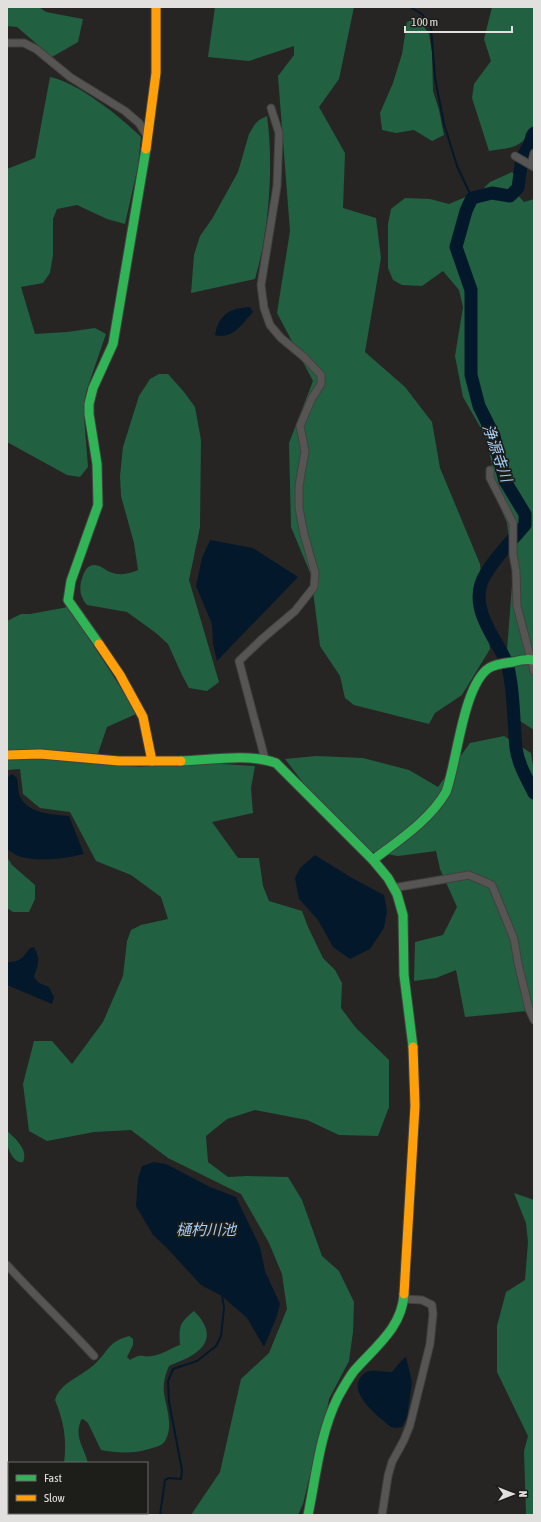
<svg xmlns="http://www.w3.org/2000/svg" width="541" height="1522" viewBox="0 0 541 1522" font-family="'Asap Condensed','Noto Sans JP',sans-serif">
  <rect width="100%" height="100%" fill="#262524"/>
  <g fill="#226042">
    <polygon points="7,7 39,7 46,12 83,19 78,42 52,57 17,27 7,26"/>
    <polygon points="215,7 354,7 339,79 319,107 345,153 343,208 376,218 381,258 365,352 405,387 432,422 440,468 480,564 490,649 462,695 435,713 429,724 354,705 345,698 340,676 320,646 311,575 291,527 289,443 313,381 277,313 290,231 278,76 294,55 294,46 249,61 208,57"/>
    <path d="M492,7H534V126C522,148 512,148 489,151L472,98L474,84L491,61L484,39Z"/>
    <polygon points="414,19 419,19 429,34 432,52 433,91 439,110 444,135 432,141 414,130 396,133 382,130 380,113 393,83 402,54 407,22"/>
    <path d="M50,77C77,82 121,117 141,137L138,166L125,224L107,219L77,205L57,209L53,219V255L50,273L43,283L21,287L35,334L67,332L95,328L106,334L86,392L84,416L88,467L80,477L67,475L7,442V169L35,158Z"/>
    <path d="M267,116C274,165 269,231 255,279L191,293L194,255L200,236L212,219L238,172L249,134L255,124L259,120Z"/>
    <polygon points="512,172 516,176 513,190 524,202 534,199 534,730 520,721 505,677 513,571 507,523 495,495 493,470 487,439 463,397 455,356 463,307 459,290 443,271 422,286 402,285 393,280 388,268 388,224 391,209 405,198 430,199 449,204 482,190 490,182"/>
    <path d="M159,374H168L184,392L195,407L201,440L200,527L189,580L219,682L207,691L189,688L182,675L168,644L156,633L127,612L87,605C81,598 79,591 81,582C84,572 87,562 99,566C103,567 106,571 110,572C120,576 129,574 138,570L134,543L121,496L120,476L123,447L139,396L150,379Z"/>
    <path d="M68,607C91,643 116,677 136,714L107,727L95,762L140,767L188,762L255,766L251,788L253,813L212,822L238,858H259L263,886L269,901L302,911L308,927L323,958L335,970L342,983L341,1008L356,1028L389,1060V1107L378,1136L339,1135L307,1120L255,1110L227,1119L206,1136L208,1162L228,1177L247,1176L288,1177L302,1200L322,1256L339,1271L354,1302L353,1332L349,1361L329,1399L321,1443L310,1475L303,1504L298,1515H191L220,1472L241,1379L269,1353L287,1309L282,1274L269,1243L241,1194L168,1158L131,1130L94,1132L47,1141L29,1131L23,1084L34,1041H52L72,1064L103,1022L123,976L127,941L131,930L141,925L168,919L161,897L131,875L96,861L70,812L40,808L23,794L20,769L7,770V621L21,614H30Z"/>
    <polygon points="504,736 531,753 534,773 534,1021 527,1011 465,1017 456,970 436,978 414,981 415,942 443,935 457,907 440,869 436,851 398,856 368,851 333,822 285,759 316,756 363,758 409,770 438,787 470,743"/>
    <polygon points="7,857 12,865 35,885 35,899 29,912 13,912 7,908"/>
    <path d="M7,1131C15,1138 29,1150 23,1162C16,1164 10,1154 8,1147C6,1143 7,1136 7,1131Z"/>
    <polygon points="514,1193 534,1200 534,1515 526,1515 524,1451 528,1436 497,1372 497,1326 506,1292 525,1280 528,1242 526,1223"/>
    <path d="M194,1311C208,1325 214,1341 194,1354C187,1359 177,1362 169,1366C165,1375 163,1383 164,1393C166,1407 174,1427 165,1441C162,1446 155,1447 149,1449C134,1454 116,1453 101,1450L88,1423L83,1419L81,1420C74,1438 84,1446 88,1463H64C67,1440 64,1422 55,1400C60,1382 83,1376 96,1363C109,1350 108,1342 129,1336L133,1339V1345L127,1357L130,1360C143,1352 140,1358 152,1356C162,1355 171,1348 180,1345C179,1326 179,1323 194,1311Z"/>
  </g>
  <g fill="#04182c">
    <path d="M250,307L253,312C243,323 233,340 215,335C219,314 230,308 250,307Z"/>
    <polygon points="210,540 253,548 298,577 217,661 213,644 212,624 196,586 202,558"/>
    <path d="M12,774L17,778C18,783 18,789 19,794C26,814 51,814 69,816L84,854C66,859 35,862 18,856C14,854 10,851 7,849V778Z"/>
    <polygon points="315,855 352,878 384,895 387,911 384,928 370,949 350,959 333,947 318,920 299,899 295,878 300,868"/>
    <path d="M34,947C41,960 38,964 34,977L39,983L49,987L54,997L52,1004L7,985V962C20,963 23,957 30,948Z"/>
    <polygon points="154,1162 166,1164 210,1187 236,1197 260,1247 265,1271 280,1304 277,1316 264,1347 247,1318 222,1296 201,1285 166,1247 153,1235 136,1206 138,1179 142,1166"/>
    <path d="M406,1357L412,1382L407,1417L402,1427L396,1428L391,1427C380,1418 349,1395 360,1378C362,1375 366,1371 370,1371C377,1370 385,1372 392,1372L401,1361Z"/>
  </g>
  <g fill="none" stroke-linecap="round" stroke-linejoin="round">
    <g stroke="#04182c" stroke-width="2">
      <polyline points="410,7 422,14 431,27 435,78 444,124 457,166 472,198"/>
      <polyline points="160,1515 165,1480 169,1478 181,1479 182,1470 169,1402 168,1381 173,1369 197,1361 216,1346 221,1336 224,1308 222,1295"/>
    </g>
    <path stroke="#04182c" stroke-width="13" d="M534,133L532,136L530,144L522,158L518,188L510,196L492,193L472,198L466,211L456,247L471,290V375L479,406L494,436L499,458L505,481L525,514V525C513,539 486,567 481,584C472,612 496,639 507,663C509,670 510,677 511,684C514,705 514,727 516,748C518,764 527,779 534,793"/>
    <defs>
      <g id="street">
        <polyline points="7,43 24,43 36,49 70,77 125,111 139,123 148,137"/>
        <polyline points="515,156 534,167"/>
        <polyline points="531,165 534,153"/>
        <polyline points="490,470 490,478 513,523 513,554 516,571 517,606 534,671"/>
        <polyline points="265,759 239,661 262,639 295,611 314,587 315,573 304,534 299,508 299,486 305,451 300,426 312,398 321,384 321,375 304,357 281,338 270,325 264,308 261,285 277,186 279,133 271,108"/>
        <polyline points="393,888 469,875 492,885 514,939 518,963 529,1009 534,1020"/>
        <path d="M7,1265C35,1296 66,1325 94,1356"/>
        <polyline points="382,1515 388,1476 392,1462 404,1440 410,1425 430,1344 433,1314 432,1305 422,1300 404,1299"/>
      </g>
      <g id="fast">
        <polyline points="99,644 68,600 71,581 98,505 97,464 89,414 89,404 93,388 113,344 146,149"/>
        <path d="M181,761C211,760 248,753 276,763L373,860L388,878L397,894L403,915L404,975L413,1047"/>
        <path d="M373,860C399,840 429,821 446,792C457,763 463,685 489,668C495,664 505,663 513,662C520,660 527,659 534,660"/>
        <path d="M308,1515C316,1476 320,1433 338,1397C343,1388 348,1379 354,1371C375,1347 402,1328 404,1294"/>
      </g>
      <g id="slow">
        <polyline points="146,149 156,73 156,7"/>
        <polyline points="99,644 120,675 143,717 152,761"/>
        <polyline points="7,755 40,754 119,761 181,761"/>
        <polyline points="404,1294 415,1106 413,1047"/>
      </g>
    </defs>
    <use href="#street" stroke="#414140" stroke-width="9"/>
    <use href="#fast" stroke="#414140" stroke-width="11"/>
    <use href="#slow" stroke="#414140" stroke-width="11"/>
    <use href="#street" stroke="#565554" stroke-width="7"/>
    <use href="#fast" stroke="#30b455" stroke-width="9"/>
    <use href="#slow" stroke="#ff9f0a" stroke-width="9"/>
  </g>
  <g text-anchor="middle" stroke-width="3.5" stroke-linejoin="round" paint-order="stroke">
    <g font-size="15" font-style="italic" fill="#a5cdf6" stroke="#1d1d1a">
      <text transform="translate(497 453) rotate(71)" y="5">浄源寺川</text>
      <text x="206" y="1235">樋杓川池</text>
    </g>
  </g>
  <rect width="541" height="1522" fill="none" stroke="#e1e0de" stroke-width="16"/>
  <rect x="8" y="1462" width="140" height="52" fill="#1d1d1a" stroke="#6b6b68"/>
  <rect x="16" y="1475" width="20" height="6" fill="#30b455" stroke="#6b6b68"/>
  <text x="44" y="1482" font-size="12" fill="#e1e0de">Fast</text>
  <rect x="16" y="1495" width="20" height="6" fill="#ff9f0a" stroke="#6b6b68"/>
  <text x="44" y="1502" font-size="12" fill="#e1e0de">Slow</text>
  <g transform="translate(513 1494) rotate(90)" stroke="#1d1d1a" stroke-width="3" paint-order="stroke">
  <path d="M0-3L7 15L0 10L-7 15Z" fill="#e1e0de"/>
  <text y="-6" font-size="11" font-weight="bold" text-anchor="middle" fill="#e1e0de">N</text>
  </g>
  <path d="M405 26v6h107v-6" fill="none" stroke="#e1e0de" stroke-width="2"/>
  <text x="411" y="26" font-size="12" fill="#e1e0de" stroke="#1d1d1a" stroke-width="3" paint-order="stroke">100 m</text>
</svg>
